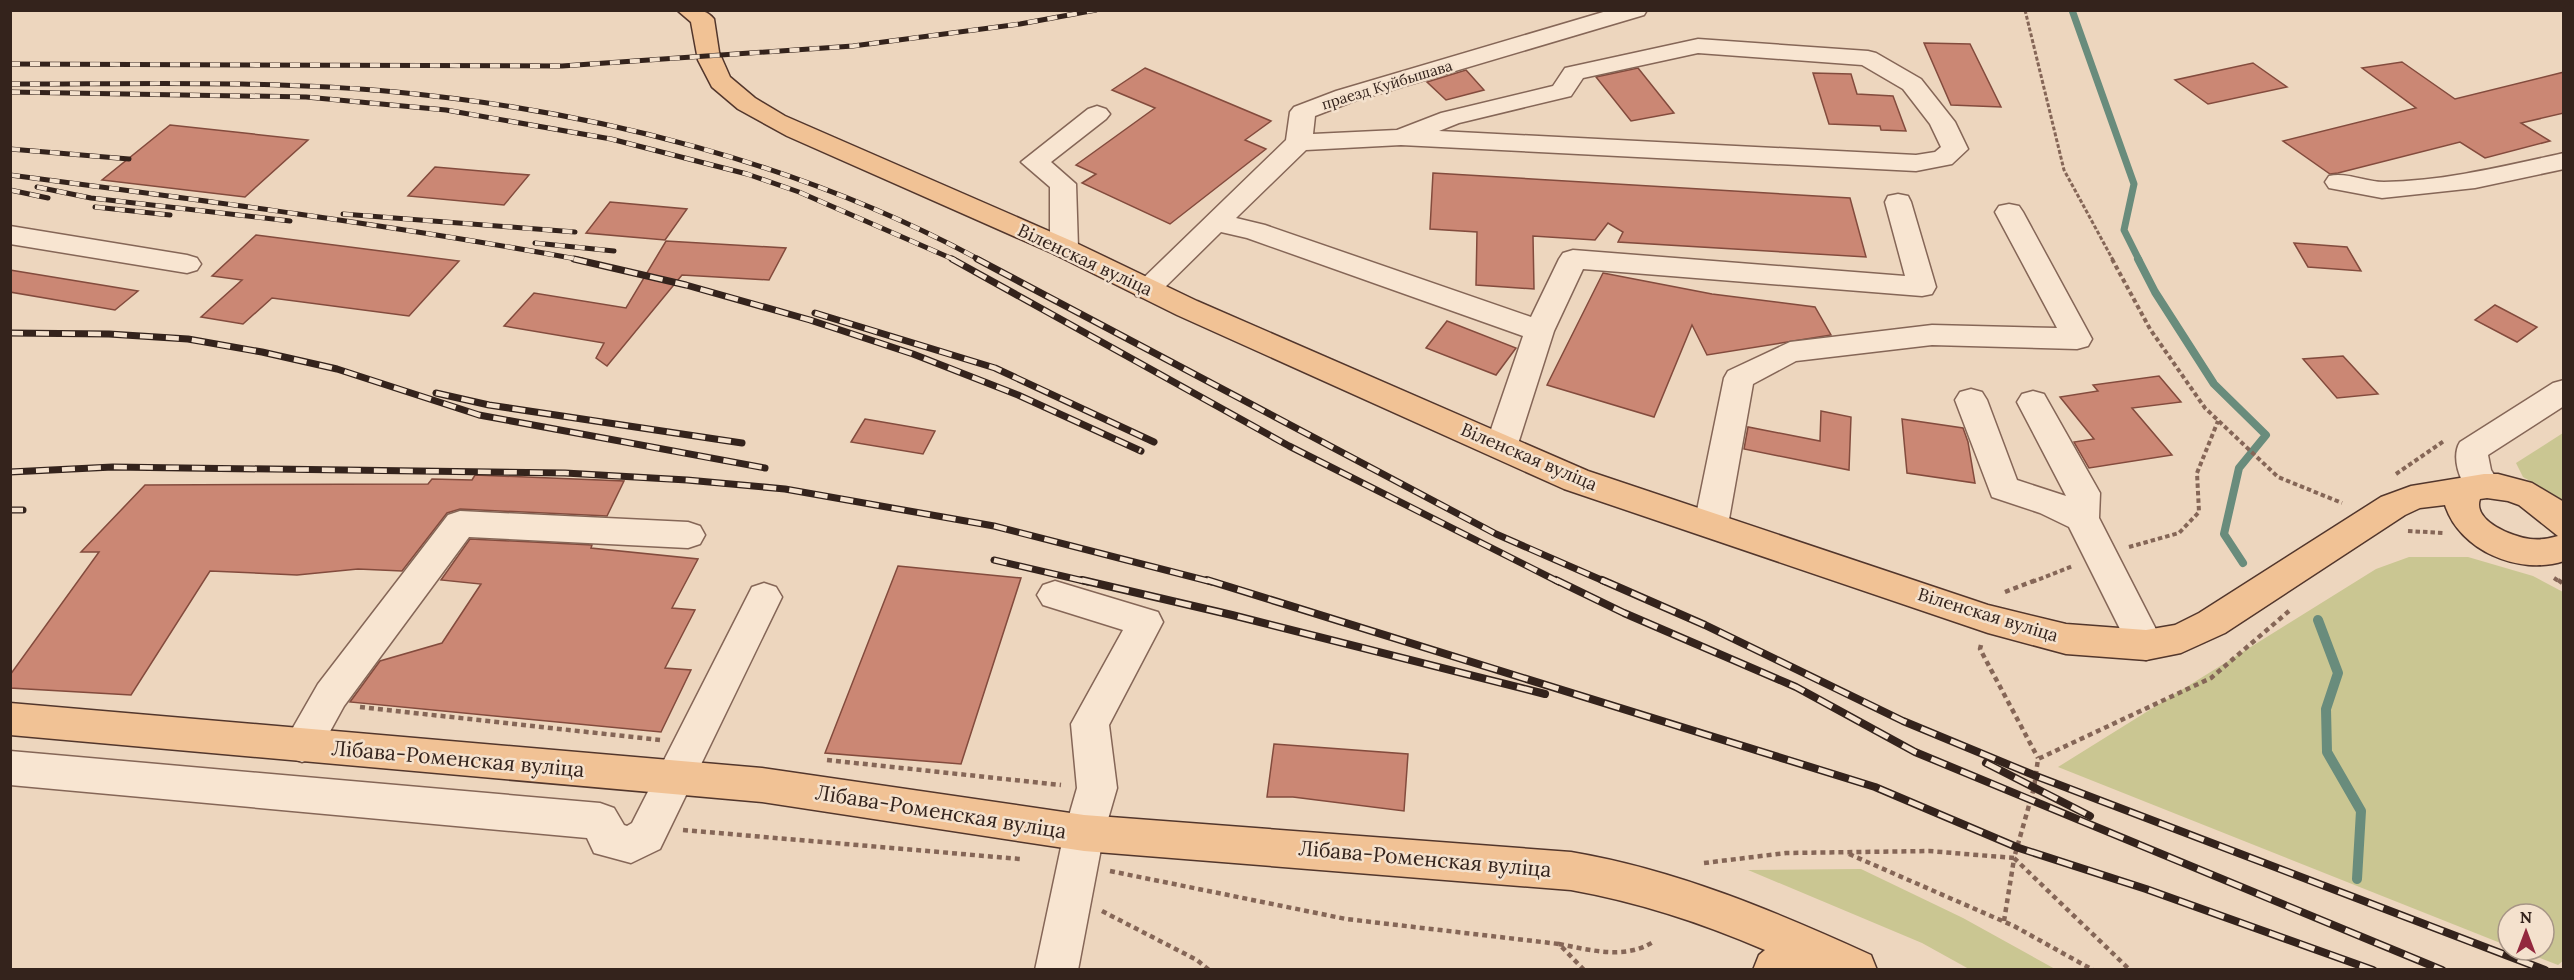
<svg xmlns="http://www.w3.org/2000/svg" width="2574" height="980" viewBox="0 0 2574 980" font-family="Lora,serif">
  <rect width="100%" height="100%" fill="#edd6be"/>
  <g fill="#cac692">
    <polygon points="2563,433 2563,500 2523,477 2516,463"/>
    <polygon points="2409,557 2468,557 2533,576 2563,592 2564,960 2558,965 2519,950 2544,950 2544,914 2508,914 2508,946 2058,767 2376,569"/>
    <polygon points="1861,869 1963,918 2055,969 1969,969 1922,943 1748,870"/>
  </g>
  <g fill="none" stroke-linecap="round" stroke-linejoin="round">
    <polyline stroke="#698c7c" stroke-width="7" points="2072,10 2134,184 2124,230 2139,260"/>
    <polyline stroke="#698c7c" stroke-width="8" points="2138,259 2155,292 2214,384 2266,435 2239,468 2224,534 2243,563"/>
    <polyline stroke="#698c7c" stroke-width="10" points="2318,620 2338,673 2326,709 2327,752 2361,811 2357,879"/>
  </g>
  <g fill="#cb8774" stroke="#834b3d" stroke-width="1.5">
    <polygon points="1924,43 1970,44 2001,107 1951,105"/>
    <polygon points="2402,62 2455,99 2564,72 2564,113 2521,123 2550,141 2485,158 2460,142 2338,173 2330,174 2283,141 2416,108 2362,68"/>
    <polygon points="2253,63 2287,87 2208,104 2175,80"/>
    <polygon points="1145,68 1271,121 1245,140 1266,149 1170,224 1082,183 1096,174 1076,165 1155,108 1112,90"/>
    <polygon points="1638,68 1674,113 1631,121 1596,77"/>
    <polygon points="1466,70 1484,90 1446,100 1427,82"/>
    <polygon points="1813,73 1851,74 1857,94 1893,96 1906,131 1881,130 1880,126 1829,124"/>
    <polygon points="170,125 308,140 245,197 102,180"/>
    <polygon points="435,167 529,175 504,205 408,196"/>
    <polygon points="1433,173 1850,198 1866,257 1618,242 1623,232 1608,223 1595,240 1533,236 1534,289 1476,285 1477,232 1430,229"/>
    <polygon points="610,202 687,209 665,240 586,233"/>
    <polygon points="256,235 459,261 409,316 272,298 243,324 201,317 242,280 212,276"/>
    <polygon points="666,241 786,248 769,280 682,275 607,366 596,358 604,343 504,326 534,293 626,308"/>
    <polygon points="2294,243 2347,247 2361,271 2308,267"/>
    <polygon points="10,270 138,291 115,310 10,292"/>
    <polygon points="1603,273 1712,294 1815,307 1831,335 1707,355 1692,325 1654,417 1547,385"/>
    <polygon points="2495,305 2537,327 2517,342 2475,320"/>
    <polygon points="1447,321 1516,348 1496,375 1426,348"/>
    <polygon points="2343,356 2378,394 2337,398 2303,359"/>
    <polygon points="2159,376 2181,402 2132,408 2172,455 2089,468 2074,442 2094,439 2060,397 2098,391 2093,385"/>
    <polygon points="1821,411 1851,417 1849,470 1744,449 1748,427 1820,441"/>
    <polygon points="865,419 935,431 923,454 851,442"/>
    <polygon points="1902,419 1963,428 1968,442 1975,483 1907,473"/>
    <polygon points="475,475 624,481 607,516 460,509 447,513 402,571 358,569 297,575 210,571 131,695 10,688 10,675 99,552 81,552 145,485 428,484 432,479 472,480"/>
    <polygon points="470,539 592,545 591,548 698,559 672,608 695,610 665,668 691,670 661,732 350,702 380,661 442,643 481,584 441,580"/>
    <polygon points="898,566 1021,578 961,764 825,753"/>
    <polygon points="1274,744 1408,754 1404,811 1293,797 1267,797"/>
  </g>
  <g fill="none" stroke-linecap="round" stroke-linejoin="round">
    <defs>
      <g id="minor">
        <path d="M1610,10H1647L1644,15L1354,101L1315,116L1313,134L1397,130L1441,113L1553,86L1565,68L1698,39L1868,51L1876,53L1921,79L1955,122L1968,149L1952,164L1916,171L1401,145L1306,150L1236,218L1265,225L1531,317L1559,259L1563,253L1573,250L1905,276L1885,202L1888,196L1898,194L1908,196L1911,202L1936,287L1932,294L1922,296L1583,269L1554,331L1517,447L1512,455L1501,459L1490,455L1485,447L1523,336L1247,238L1221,232L1156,296L1146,298L1136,296L1132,289L1286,140L1290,112L1294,107L1336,91ZM1698,53L1862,65L1903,89L1930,124L1941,147L1935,152L1916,155L1439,131L1459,123L1571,96L1583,78Z"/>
        <polygon points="1097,106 1106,109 1110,114 1106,119 1051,162 1076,184 1078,248 1074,254 1064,257 1054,254 1050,248 1050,187 1021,162 1088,109"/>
        <path d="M2564,153V169L2475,188L2382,198L2329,188L2325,182L2329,176C2347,172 2365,182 2384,182C2444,181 2505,166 2564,153Z"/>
        <polygon points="2009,204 2019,206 2023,212 2092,339 2088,346 2077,349 1932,345 1796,361 1753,384 1728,525 1723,534 1711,538 1699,534 1694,525 1724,378 1728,371 1790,342 1932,325 2057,328 1995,212 1999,206"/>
        <polygon points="10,226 187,255 197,258 201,264 197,270 187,273 10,244"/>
        <path d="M2564,380V406L2488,455L2491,470L2501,486L2497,495C2489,497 2481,500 2473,494C2459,484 2451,456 2460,442L2553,383Z"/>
        <polygon points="1971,389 1982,392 1987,400 2017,480 2066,496 2017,402 2022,394 2033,391 2044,394 2100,493 2099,518 2164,645 2159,655 2146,660 2133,655 2069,527 2040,513 1992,497 1955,400 1960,392"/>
        <polygon points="460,511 688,522 700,526 705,535 700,544 688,548 469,537 344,706 316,757 302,762 288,757 283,745 318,684 448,515"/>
        <polygon points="1055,581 1158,612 1163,622 1109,725 1117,788 1104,833 1078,970 1035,970 1064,833 1077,788 1071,724 1123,630 1043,605 1037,595 1043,585"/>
        <polygon points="764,583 776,587 782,597 660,849 631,863 594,853 587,838 10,785 10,751 600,803 614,808 624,825 627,826 632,823 752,587"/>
      </g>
      <g id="major">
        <path d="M677,10C690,10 705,7 714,19L719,52L730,77L755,98L785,116L1074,242L1197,301L1588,471L1988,605L2066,624L2146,630L2175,625L2199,613L2381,497L2411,486L2484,474H2498L2532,483L2564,502V561C2519,576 2459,550 2445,505L2420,508L2405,515L2225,633L2181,653L2146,660L2066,654L1988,633L1564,489L1177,315L1054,254L787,136L738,109L712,87L698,60L691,22ZM2487,498L2508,501L2519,505L2558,536C2548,539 2540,540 2530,539C2513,537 2472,521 2480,499Z"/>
        <path d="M10,703L762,768L1084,815L1571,852C1677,870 1774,911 1871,955L1877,970H1753L1759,955L1765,950C1702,923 1639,902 1571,890L1084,851L762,802L10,735Z"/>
      </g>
    </defs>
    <use href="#minor" stroke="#856657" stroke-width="3"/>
    <use href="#major" stroke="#52362c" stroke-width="3"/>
    <polyline stroke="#856657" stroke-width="3" stroke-dasharray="4 2" stroke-linecap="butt" points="2025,10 2064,170 2113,260"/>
    <g stroke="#856657" stroke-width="4" stroke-dasharray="4.5 3" stroke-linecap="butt">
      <polyline points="2112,259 2150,329 2205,408 2278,477 2342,503"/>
      <polyline points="2396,474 2444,441"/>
      <polyline points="2408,531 2443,533"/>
      <polyline points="2129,547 2179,533 2199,512 2197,473 2218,421"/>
      <polyline points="2554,578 2560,582"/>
      <polyline points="2032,582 2073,566"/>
    </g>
    <g stroke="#856657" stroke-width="4.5" stroke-dasharray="5 4" stroke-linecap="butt">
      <polyline points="2558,580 2564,584"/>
      <polyline points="2005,592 2036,580"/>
      <polyline points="1981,645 1980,649 2038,758"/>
      <polyline points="360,707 660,740"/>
      <polyline points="827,760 1061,785"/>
      <polyline points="683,830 1020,859"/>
      <polyline points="1849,854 2014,926 2093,970"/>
      <polyline points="2014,858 2130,970"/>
      <polyline points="1704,863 1786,853 1929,851 2014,858 2034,788 2038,759 2211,678 2289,611"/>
      <polyline points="1110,871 1346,919 1559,944"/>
      <polyline points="1102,911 1197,960 1209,970"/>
      <polyline points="2004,921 2014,859"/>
      <path d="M1584,970L1559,944C1591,950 1624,960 1653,942"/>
    </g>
    <use href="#minor" fill="#f8e5d1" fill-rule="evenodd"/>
    <use href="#major" fill="#f1c295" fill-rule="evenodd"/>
    <defs>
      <g id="rail-far2">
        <polyline points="10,64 562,66 853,46 1020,24 1096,10"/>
        <path d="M10,84C138,84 268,80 396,92C596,111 803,164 980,260"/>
        <polyline points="10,92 306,97 446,110 611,139 747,174 799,192 955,260"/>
        <polyline points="10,149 129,159"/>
        <path d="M10,175C201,200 392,225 582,260"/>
        <polyline points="37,187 91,198 290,221"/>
        <polyline points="10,190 48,198"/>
        <polyline points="95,207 170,215"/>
        <polyline points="343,214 575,232"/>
        <polyline points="535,243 614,251"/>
      </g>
      <g id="rail-far1">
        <polyline points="574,259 686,285 810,320 913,354 1018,395 1141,451"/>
        <polyline points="952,259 1289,446 1559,582"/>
        <polyline points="977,259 1496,534 1606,582"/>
        <polyline points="815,313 995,368 1154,442"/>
        <polyline points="10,333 109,334 188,339 262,352 337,369 479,415 765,468"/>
        <polyline points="436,393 489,405 742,443"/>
        <polyline points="10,472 113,467 565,473 687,480 785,489 994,526 1212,582"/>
        <polyline points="10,510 23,510"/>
        <polyline points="994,560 1088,582"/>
      </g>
      <g id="rail">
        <polyline points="1082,580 1232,615 1545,694"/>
        <polyline points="1207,580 1875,787 2019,848 2146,889 2373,970"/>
        <polyline points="1556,580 1624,613 1796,687 1915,752 2442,970"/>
        <polyline points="1602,580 1705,625 1903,721 2036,776 2545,970"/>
        <polyline points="1986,763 2090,816"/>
      </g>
    </defs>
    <use href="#rail-far2" stroke="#34231c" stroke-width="5"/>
    <use href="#rail-far1" stroke="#34231c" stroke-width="7"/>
    <use href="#rail" stroke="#34231c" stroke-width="8"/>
    <use href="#rail-far2" stroke="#f4e1cd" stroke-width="4" stroke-dasharray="10" stroke-linecap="butt"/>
    <use href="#rail-far1" stroke="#f4e1cd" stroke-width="4.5" stroke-dasharray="13" stroke-linecap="butt"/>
    <use href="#rail" stroke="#f4e1cd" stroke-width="5" stroke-dasharray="16" stroke-linecap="butt"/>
  </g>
  <g text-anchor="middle" stroke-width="5" stroke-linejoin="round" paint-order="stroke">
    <g font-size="15" fill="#34231c" stroke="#f4e1cd">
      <text transform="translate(1387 85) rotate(-17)" y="5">праезд Куйбышава</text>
    </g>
    <g font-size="18" fill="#34231c" stroke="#f4e1cd">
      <text transform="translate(1085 260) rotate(25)" y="6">Віленская вуліца</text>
      <text transform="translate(1529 457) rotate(23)" y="6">Віленская вуліца</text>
      <text transform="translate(1988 615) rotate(17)" y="6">Віленская вуліца</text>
    </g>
    <g font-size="21" fill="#34231c" stroke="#f4e1cd">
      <text transform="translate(458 759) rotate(5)" y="7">Лібава-Роменская вуліца</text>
      <text transform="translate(941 812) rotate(9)" y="7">Лібава-Роменская вуліца</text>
      <text transform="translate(1425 859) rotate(5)" y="7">Лібава-Роменская вуліца</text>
    </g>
  </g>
  <rect width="2574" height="980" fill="none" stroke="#34231c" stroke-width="24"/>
  <g transform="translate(2526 932)"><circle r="28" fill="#f4e1cd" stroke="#a79586" stroke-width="1.5"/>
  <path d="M0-4.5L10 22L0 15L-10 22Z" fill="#93283e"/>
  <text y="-9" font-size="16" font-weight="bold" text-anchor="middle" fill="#34231c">N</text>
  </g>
</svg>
